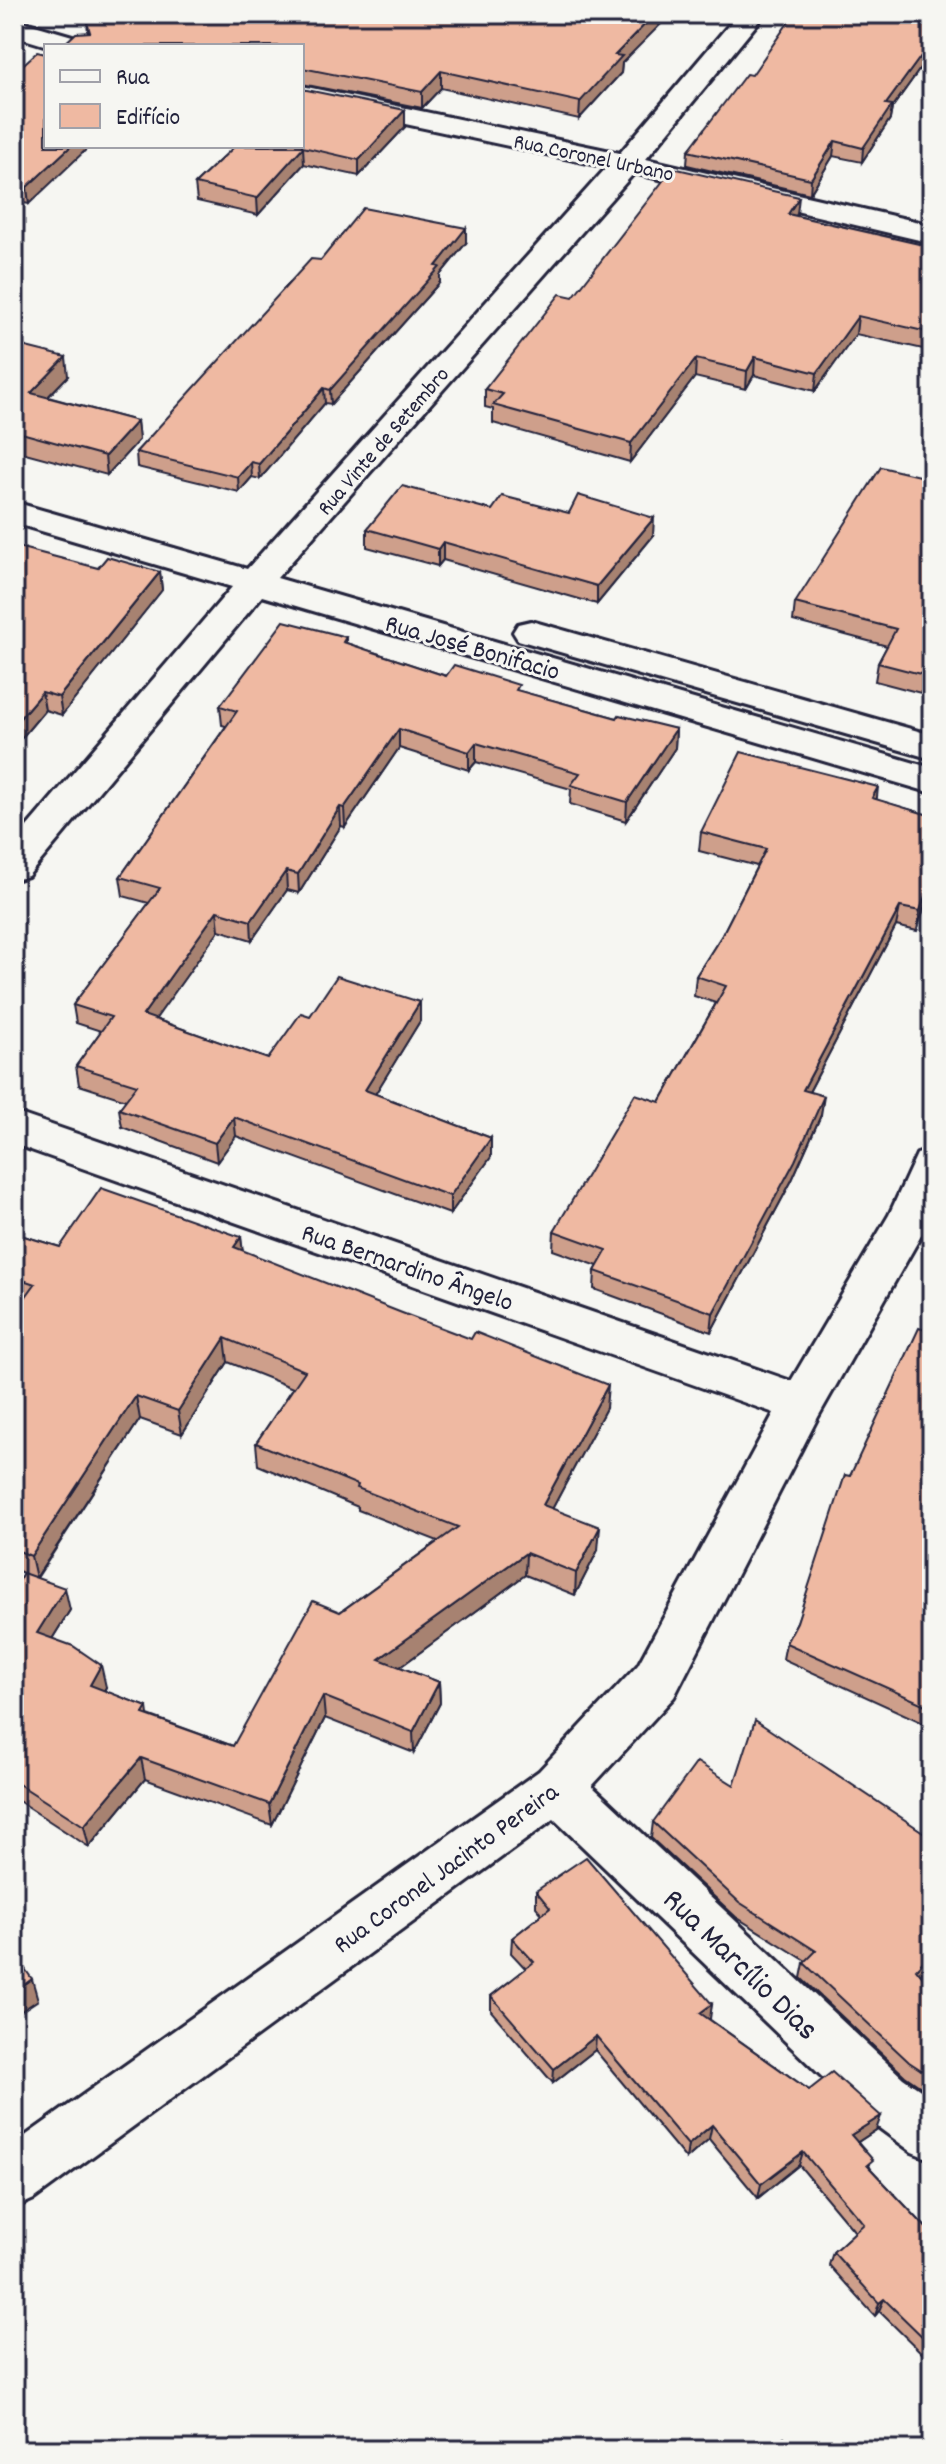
<svg xmlns="http://www.w3.org/2000/svg" width="946" height="2464" viewBox="0 0 946 2464" font-family="Dekko,sans-serif">
  <rect width="100%" height="100%" fill="#f6f6f2"/>
  <filter id="ink" filterUnits="userSpaceOnUse"><feTurbulence type="fractalNoise" baseFrequency=".0125" numOctaves="2"/><feDisplacementMap in="SourceGraphic" scale="16" xChannelSelector="R" yChannelSelector="G"/><feConvolveMatrix kernelMatrix="1 2 1 2 8 2 1 2 1" color-interpolation-filters="sRGB"/></filter>
  <g filter="url(#ink)">
    <g fill="none" stroke-linecap="round" stroke-linejoin="round">
      <defs>
        <g id="minor">
          <polygon points="738,14 765,14 646,159 932,225 932,243 634,173 277,578 932,768 932,793 262,596 28,876 14,880 14,842 232,587 14,523 14,502 247,569 607,167 302,102 302,86 620,153"/>
          <polygon points="14,19 86,40 90,46 47,46 14,36"/>
          <polygon points="531,621 932,735 932,759 518,640 513,632 518,624"/>
          <polygon points="14,1112 791,1381 889,1215 917,1154 932,1149 931,1218 818,1417 674,1697 592,1786 903,2078 932,2098 932,2160 912,2152 863,2116 554,1819 34,2199 14,2208 14,2144 539,1771 638,1665 774,1413 14,1144"/>
        </g>
      </defs>
      <use href="#minor" stroke="#22223b" stroke-width="6"/>
      <use href="#minor" fill="#f6f6f2" fill-rule="evenodd"/>
    </g>
    <g fill="#ce9f8b" stroke="#22223b" stroke-width="2" fill-rule="evenodd">
      <polygon points="932,14 932,52 892,108 890,119 862,162 833,156 810,194 687,165 688,151 752,75 829,16"/>
      <polygon points="87,22 622,63 621,73 579,119 441,88 422,108 302,84 302,46 88,32"/>
      <polygon points="14,70 29,204 14,201"/>
      <polygon points="405,127 359,176 304,164 258,215 197,201 195,184 235,146"/>
      <polygon points="797,214 796,216 932,247 932,351 856,334 815,391 754,375 746,389 695,377 630,462 493,423 493,409 485,407 485,389 573,297"/>
      <polygon points="466,243 440,275 440,282 331,404 325,403 260,479 252,477 239,492 137,467 136,452 321,260"/>
      <polygon points="14,344 68,376 48,397 137,421 139,440 107,475 14,450"/>
      <polygon points="932,479 932,696 875,681 878,663 887,646 793,621 795,603"/>
      <polygon points="492,510 653,536 597,604 443,560 438,566 367,547 367,529"/>
      <polygon points="98,568 160,572 162,590 62,715 45,710 14,747"/>
      <polygon points="346,637 346,643 446,676 519,691 617,718 676,729 675,748 626,821 570,804 571,789 476,762 469,770 399,748 345,827 341,826 299,893 287,890 252,940 219,930 155,1019 268,1059 310,1016 420,1002 420,1021 375,1094 491,1138 491,1157 450,1214 236,1136 217,1162 122,1127 119,1109 126,1100 79,1085 76,1066 101,1031 76,1023 73,1005 149,903 123,896 120,877 226,726 222,725 220,706"/>
      <polygon points="877,800 932,816 932,881 917,931 896,926 809,1092 821,1115 792,1180 711,1332 594,1289 595,1271 598,1266 553,1250 554,1231 660,1102 716,1003 694,996 696,976 722,935 757,866 699,851 701,832"/>
      <path d="M14,1233L60,1247L241,1237L242,1251L606,1408L552,1509L598,1550L575,1595L525,1575L400,1667L439,1682L440,1703L414,1753L325,1718L272,1825L145,1779L89,1847L14,1798V1588L23,1573L14,1569V1313L22,1302L14,1299ZM228,1362L293,1388L256,1443L258,1465L358,1507V1510L438,1541L340,1612L233,1746L148,1715L147,1707L104,1691L106,1687L52,1639L70,1610L37,1578L140,1419L182,1434Z"/>
      <polygon points="932,1332 932,1727 783,1659 786,1643 797,1622 850,1476"/>
      <polygon points="653,1822 921,1974 932,1989 932,2093 931,2094 905,2076 801,1978 804,1963 806,1961 736,1917 651,1838"/>
      <polygon points="536,1891 712,2004 709,2019 809,2090 876,2130 858,2142 871,2169 932,2234 932,2363 879,2311 875,2316 829,2265 833,2252 855,2232 799,2165 758,2198 709,2139 686,2159 595,2050 553,2083 491,2011 491,1996 526,1969 511,1953 512,1938 542,1914 536,1907"/>
    </g>
    <g fill="#a78271" stroke="#22223b" stroke-width="2">
      <polygon points="655,14 671,14 622,63 621,73 579,119 580,102 615,55"/>
      <polygon points="932,41 932,52 892,108 890,119 862,162 863,148 886,104"/>
      <polygon points="441,71 441,88 422,108 422,92"/>
      <polygon points="405,110 405,127 359,176 359,160"/>
      <polygon points="835,141 833,156 810,194 811,179"/>
      <polygon points="71,146 90,146 29,204 27,187"/>
      <polygon points="303,147 304,164 258,215 257,198"/>
      <polygon points="799,197 797,214 786,231 788,214"/>
      <polygon points="466,228 466,243 440,275 440,282 331,404 330,390 436,266"/>
      <polygon points="15,276 18,294 14,298 14,278"/>
      <polygon points="858,316 856,334 815,391 817,373"/>
      <polygon points="66,357 68,376 33,412 31,393"/>
      <polygon points="755,357 754,375 746,389 747,371"/>
      <polygon points="696,359 695,377 630,462 631,443"/>
      <polygon points="324,388 325,403 260,479 259,464"/>
      <polygon points="137,421 139,440 107,475 105,456"/>
      <polygon points="251,462 252,477 239,492 238,477"/>
      <polygon points="654,518 653,536 597,604 597,586"/>
      <polygon points="443,542 443,560 438,566 438,549"/>
      <polygon points="160,572 162,590 62,715 59,697"/>
      <polygon points="42,692 45,710 14,747 14,725"/>
      <polygon points="399,729 399,748 345,827 344,808"/>
      <polygon points="676,729 675,748 626,821 627,802"/>
      <polygon points="476,743 476,762 469,770 469,752"/>
      <polygon points="878,787 876,807 872,798"/>
      <polygon points="340,807 341,826 299,893 298,874"/>
      <polygon points="286,871 287,890 252,940 251,921"/>
      <polygon points="932,873 932,881 917,931 920,911"/>
      <polygon points="900,907 896,926 800,1109 803,1090"/>
      <polygon points="217,911 219,930 145,1034 143,1015"/>
      <polygon points="420,1002 420,1021 366,1109 365,1090"/>
      <polygon points="824,1096 821,1115 792,1180 711,1332 713,1313"/>
      <polygon points="234,1117 236,1136 217,1162 215,1143"/>
      <polygon points="491,1138 491,1157 450,1214 450,1196"/>
      <polygon points="241,1237 244,1260 234,1247"/>
      <polygon points="225,1338 228,1362 182,1434 178,1411"/>
      <polygon points="608,1385 606,1408 542,1528 543,1505"/>
      <polygon points="136,1396 140,1419 36,1578 31,1556"/>
      <polygon points="600,1527 598,1550 575,1595 576,1573"/>
      <polygon points="526,1553 525,1575 381,1681 379,1659"/>
      <polygon points="65,1588 70,1610 42,1655 37,1633"/>
      <polygon points="101,1665 106,1687 94,1707 90,1685"/>
      <polygon points="439,1682 440,1703 414,1753 413,1732"/>
      <polygon points="323,1696 325,1718 272,1825 269,1804"/>
      <polygon points="141,1758 145,1779 89,1847 84,1826"/>
      <polygon points="932,1952 932,1962 912,1984 916,1969"/>
      <polygon points="32,1979 38,2000 14,2016 14,1992"/>
      <polygon points="712,2004 710,2019 698,2028 700,2013"/>
      <polygon points="596,2036 595,2050 553,2083 554,2069"/>
      <polygon points="881,2116 876,2130 847,2149 851,2135"/>
      <polygon points="712,2125 709,2139 686,2159 688,2145"/>
      <polygon points="803,2152 799,2165 758,2198 761,2184"/>
      <polygon points="884,2299 879,2311 875,2316 879,2303"/>
    </g>
    <g fill="#efb9a2" stroke="#22223b" stroke-width="2">
      <polygon points="95,14 655,14 615,55 622,56 580,102 441,71 422,92 302,68 302,46 62,46 76,33 90,32 87,22"/>
      <polygon points="794,14 818,14 829,16 830,14 932,14 932,41 886,104 892,105 863,148 835,141 811,179 688,151 746,74 752,75"/>
      <polygon points="37,52 46,54 46,146 71,146 27,187 14,184 14,70 16,71"/>
      <polygon points="302,89 405,110 359,160 303,147 257,198 195,184 235,146 302,146"/>
      <polygon points="673,168 799,197 788,214 932,247 932,333 858,316 817,373 755,357 747,371 696,359 631,443 493,405 503,394 485,389 560,294 573,297"/>
      <polygon points="363,208 466,228 436,266 440,267 330,390 324,388 259,464 251,462 238,477 136,452 311,259 321,260"/>
      <polygon points="14,344 66,357 31,393 137,421 105,456 14,431"/>
      <polygon points="881,467 932,479 932,677 878,663 896,629 795,603"/>
      <polygon points="402,486 492,510 502,496 569,513 578,495 654,518 597,586 443,542 438,549 367,529"/>
      <polygon points="14,546 98,568 107,557 160,572 59,697 42,692 14,725"/>
      <polygon points="284,621 346,637 343,642 446,676 454,665 519,685 516,690 617,718 619,715 676,729 627,802 571,785 580,773 476,743 469,752 399,729 344,808 340,807 298,874 286,871 251,921 217,911 143,1015 268,1059 301,1013 310,1016 337,976 420,1002 365,1090 491,1138 450,1196 234,1117 215,1143 119,1109 137,1085 76,1066 111,1017 73,1005 160,888 120,877 237,711 220,706"/>
      <polygon points="741,752 878,787 872,798 932,816 932,873 920,911 900,907 803,1090 824,1096 795,1161 713,1313 595,1271 607,1250 554,1231 635,1094 660,1102 726,986 696,976 722,935 766,849 701,832"/>
      <polygon points="101,1188 241,1237 234,1247 402,1313 471,1339 475,1332 608,1385 543,1505 600,1527 576,1573 526,1553 379,1659 439,1682 413,1732 323,1696 269,1804 141,1758 84,1826 14,1781 14,1588 23,1573 65,1588 37,1633 73,1646 101,1665 90,1685 147,1707 143,1714 233,1746 313,1601 340,1612 458,1527 357,1488 358,1485 256,1443 305,1371 225,1338 178,1411 136,1396 31,1556 14,1549 14,1313 35,1284 14,1277 14,1233 60,1247"/>
      <polygon points="919,1328 932,1332 932,1708 786,1643 797,1622 845,1475 850,1476"/>
      <polygon points="755,1720 932,1838 932,1952 916,1969 932,1989 932,2077 909,2062 804,1963 816,1951 739,1902 653,1822 697,1762 734,1785"/>
      <polygon points="586,1857 712,2004 700,2013 809,2090 832,2072 881,2116 851,2135 873,2160 867,2165 932,2234 932,2346 884,2299 879,2303 833,2252 864,2224 803,2152 761,2184 712,2125 688,2145 596,2036 554,2069 491,1996 534,1962 512,1938 550,1908 536,1891"/>
      <polygon points="14,1953 32,1979 14,1992"/>
      <polygon points="784,2437 795,2450 769,2450"/>
    </g>
  </g>
  <g text-anchor="middle" stroke-width="6" stroke-linejoin="round" paint-order="stroke">
    <g font-size="22" fill="#22223b" stroke="#f6f6f2">
      <text transform="translate(594 156) rotate(12)" y="8">Rua Coronel Urbano</text>
      <text transform="translate(382 440) rotate(-49)" y="8">Rua Vinte de Setembro</text>
    </g>
    <g font-size="26" fill="#22223b" stroke="#f6f6f2">
      <text transform="translate(473 646) rotate(16)" y="9">Rua José Bonifacio</text>
      <text transform="translate(408 1266) rotate(19)" y="9">Rua Bernardino Ângelo</text>
      <text transform="translate(445 1867) rotate(-36)" y="9">Rua Coronel Jacinto Pereira</text>
    </g>
    <g font-size="32" fill="#22223b" stroke="#f6f6f2">
      <text transform="translate(742 1963) rotate(44)" y="11">Rua Marcílio Dias</text>
    </g>
  </g>
  <rect width="946" height="2464" fill="none" stroke="#f6f6f2" stroke-width="48"/>
  <rect x="24" y="24" width="898" height="2416" fill="none" stroke="#22223b" stroke-width="3" filter="url(#ink)"/>
  <rect x="44" y="44" width="260" height="104" fill="#f6f6f2" stroke="#a1a1a9" stroke-width="2"/>
  <rect x="60" y="70" width="40" height="12" fill="#f6f6f2" stroke="#a1a1a9" stroke-width="2"/>
  <text x="116" y="84" font-size="24" fill="#22223b">Rua</text>
  <rect x="60" y="104" width="40" height="24" fill="#efb9a2" stroke="#a1a1a9" stroke-width="2"/>
  <text x="116" y="124" font-size="24" fill="#22223b">Edifício</text>
</svg>
